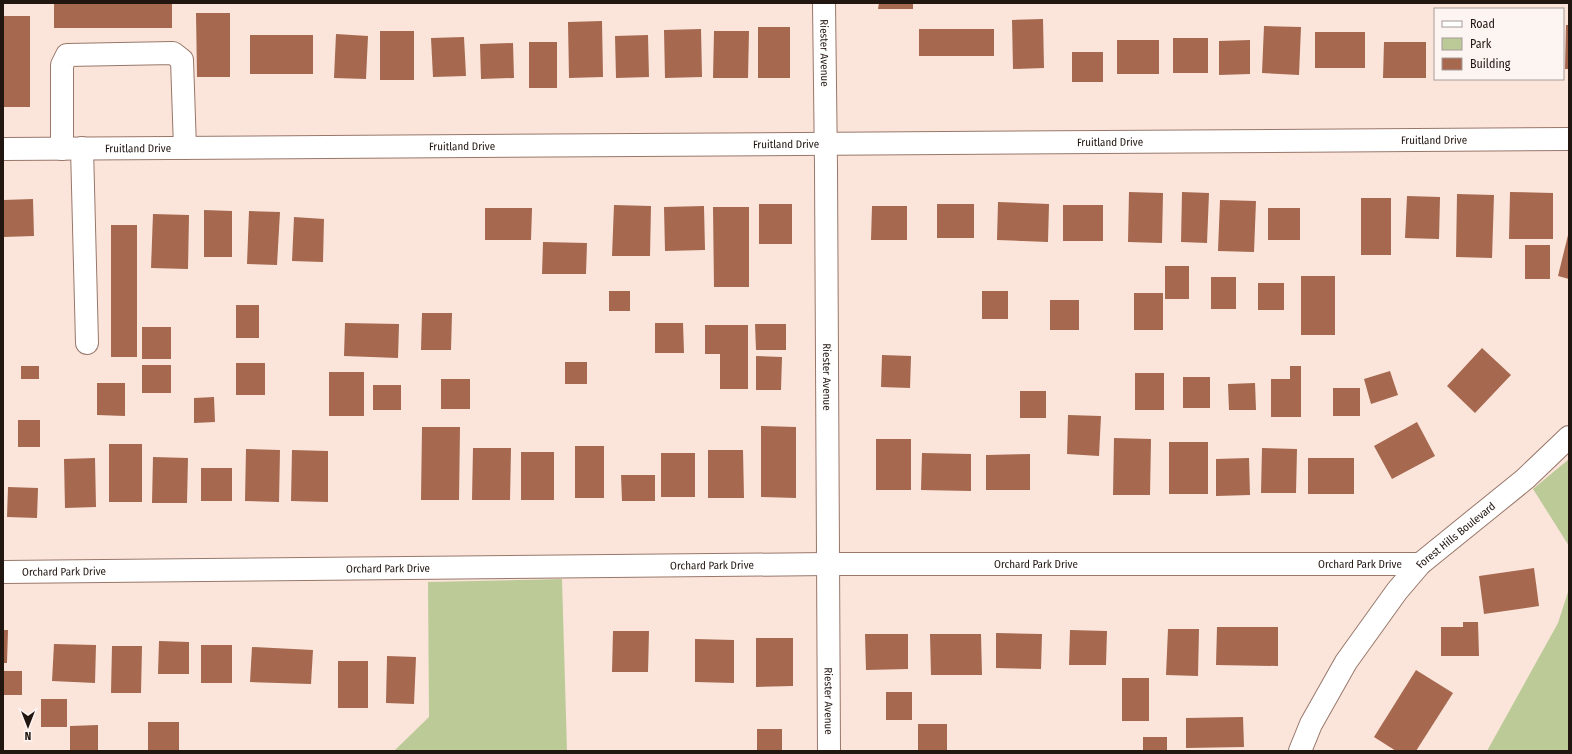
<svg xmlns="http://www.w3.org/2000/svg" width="1572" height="754" viewBox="0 0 1572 754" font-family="'Fira Sans Condensed',sans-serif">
  <rect width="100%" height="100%" fill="#fbe5db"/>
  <g fill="#bcca98">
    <polygon points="1569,459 1569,546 1533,489"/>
    <polygon points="562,579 567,751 394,751 429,717 428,582"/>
    <polygon points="1569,589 1569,751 1487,751 1558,623"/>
  </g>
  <g fill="#a6684e">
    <rect x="54" y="3" width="118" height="25"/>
    <polygon points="879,3 913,3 913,9 878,9"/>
    <polygon points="196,13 230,13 230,77 197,77"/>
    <rect x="3" y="16" width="27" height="91"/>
    <polygon points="1043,19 1044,68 1013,69 1012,20"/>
    <polygon points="602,21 603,77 569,78 568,22"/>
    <polygon points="1566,25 1569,25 1569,69 1565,69"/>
    <polygon points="1264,26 1301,27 1299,75 1262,73"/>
    <rect x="758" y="27" width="32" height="51"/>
    <polygon points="701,29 702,77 665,78 664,30"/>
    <rect x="919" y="29" width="75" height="27"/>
    <rect x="380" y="31" width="34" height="49"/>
    <polygon points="714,31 749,31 748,78 713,78"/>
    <rect x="1315" y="32" width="50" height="36"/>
    <polygon points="336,34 368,36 366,79 334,78"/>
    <rect x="250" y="35" width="63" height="39"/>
    <polygon points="648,35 649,77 616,78 615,36"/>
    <polygon points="464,37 466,76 433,77 431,38"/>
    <rect x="1173" y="38" width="35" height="35"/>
    <rect x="1117" y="40" width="42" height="34"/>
    <polygon points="1250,40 1250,74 1219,75 1219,41"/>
    <rect x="529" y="42" width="28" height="46"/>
    <polygon points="1384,42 1426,42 1426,78 1383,78"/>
    <polygon points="513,43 514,78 481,79 480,44"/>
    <rect x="1072" y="52" width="31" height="30"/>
    <polygon points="1129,192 1163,193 1162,243 1128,242"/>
    <polygon points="1182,192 1209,193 1207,243 1181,242"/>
    <polygon points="1510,192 1553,193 1553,239 1509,239"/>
    <polygon points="1457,194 1494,195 1492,258 1456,257"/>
    <polygon points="1407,196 1440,197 1439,239 1405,238"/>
    <rect x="1361" y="198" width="30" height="57"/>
    <polygon points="33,199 34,236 3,237 3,200"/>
    <polygon points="1220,200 1256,201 1254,252 1218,251"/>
    <polygon points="998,202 1049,204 1048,242 997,240"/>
    <rect x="759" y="204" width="33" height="40"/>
    <rect x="937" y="204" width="37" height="34"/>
    <polygon points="614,205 651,206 650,256 612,256"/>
    <rect x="1063" y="205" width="40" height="36"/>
    <polygon points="704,206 705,250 665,251 664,207"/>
    <polygon points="872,206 907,206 907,240 871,240"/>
    <polygon points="713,207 749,207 749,287 714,287"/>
    <polygon points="485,208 532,208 531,240 485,240"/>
    <rect x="1268" y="208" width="32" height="32"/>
    <polygon points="204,210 232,211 232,257 204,257"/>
    <polygon points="249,211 280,212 277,265 247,264"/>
    <polygon points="153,214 189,215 188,269 151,268"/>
    <polygon points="294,217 324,219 323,262 292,261"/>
    <rect x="111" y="225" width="26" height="132"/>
    <polygon points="1568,235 1569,235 1569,279 1558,276"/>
    <polygon points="543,242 587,243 586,274 542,274"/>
    <rect x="1525" y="245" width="25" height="34"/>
    <rect x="1165" y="266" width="24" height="33"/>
    <rect x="1301" y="276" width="34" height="59"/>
    <rect x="1211" y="277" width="25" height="32"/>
    <rect x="1258" y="283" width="26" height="27"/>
    <rect x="609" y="291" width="21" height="20"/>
    <rect x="982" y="291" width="26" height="28"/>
    <rect x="1134" y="293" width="29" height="37"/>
    <rect x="1050" y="300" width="29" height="30"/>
    <rect x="236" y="305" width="23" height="33"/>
    <polygon points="422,313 452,313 451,350 421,350"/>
    <polygon points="345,323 399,324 398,358 344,356"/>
    <polygon points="655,323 683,323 684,353 655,353"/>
    <polygon points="755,324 786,324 786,350 756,350"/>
    <polygon points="705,325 748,325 748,389 720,389 720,354 705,354"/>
    <rect x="142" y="327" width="29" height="32"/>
    <polygon points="1482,348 1511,375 1475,413 1447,386"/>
    <polygon points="882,355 911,356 910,388 881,387"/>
    <polygon points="756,356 782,357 781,390 756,390"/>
    <rect x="565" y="362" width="22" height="22"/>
    <rect x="236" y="363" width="29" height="32"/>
    <rect x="142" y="365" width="29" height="28"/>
    <rect x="21" y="366" width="18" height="13"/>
    <polygon points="1290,366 1301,366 1301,417 1271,417 1271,379 1290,379"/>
    <polygon points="1390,371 1398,395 1371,404 1364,379"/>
    <rect x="329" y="372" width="35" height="44"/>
    <rect x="1135" y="373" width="29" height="37"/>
    <rect x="1183" y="377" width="27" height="31"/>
    <rect x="441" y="379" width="29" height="30"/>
    <polygon points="97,383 125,383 125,416 97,415"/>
    <polygon points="1255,383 1256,410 1229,410 1228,384"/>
    <rect x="373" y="385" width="28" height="25"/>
    <rect x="1333" y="388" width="27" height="28"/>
    <rect x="1020" y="391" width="26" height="27"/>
    <polygon points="214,397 215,422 194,423 194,398"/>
    <polygon points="1068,415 1101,416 1099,456 1067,454"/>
    <rect x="18" y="420" width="22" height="27"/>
    <polygon points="1417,422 1435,456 1392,479 1374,446"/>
    <polygon points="761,426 796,427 796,498 761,497"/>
    <polygon points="422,427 460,427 459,500 421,500"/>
    <polygon points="1114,438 1151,439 1150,495 1113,495"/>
    <rect x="876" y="439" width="35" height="51"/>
    <rect x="1169" y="442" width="39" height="52"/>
    <rect x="109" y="444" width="33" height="58"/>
    <rect x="575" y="446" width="29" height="52"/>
    <polygon points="473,448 511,448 510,500 472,500"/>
    <polygon points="1262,448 1297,449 1296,493 1261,493"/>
    <polygon points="246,449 280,450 279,502 245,501"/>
    <polygon points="292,450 328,451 328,502 291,501"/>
    <polygon points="708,450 743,450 744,498 708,498"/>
    <rect x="521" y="452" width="33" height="48"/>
    <rect x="661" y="453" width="34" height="44"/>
    <polygon points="922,453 971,454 971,491 921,490"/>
    <polygon points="1030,454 1030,490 986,490 986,455"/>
    <polygon points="153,457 188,458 187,503 152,503"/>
    <polygon points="95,458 96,507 65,508 64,459"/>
    <polygon points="1249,458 1250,495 1216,496 1216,459"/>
    <rect x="1308" y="458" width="46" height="36"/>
    <rect x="201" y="468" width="31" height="33"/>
    <polygon points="621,475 655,475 655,501 622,501"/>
    <polygon points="8,487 38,488 37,518 7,517"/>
    <polygon points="1534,568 1539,606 1484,614 1479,576"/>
    <polygon points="1463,622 1478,622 1479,656 1441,656 1441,627 1463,627"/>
    <polygon points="1217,627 1278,627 1278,666 1216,665"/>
    <polygon points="1168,629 1199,629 1198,676 1166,675"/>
    <polygon points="3,630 8,630 7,663 3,663"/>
    <polygon points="1070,630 1107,631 1106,665 1069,665"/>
    <polygon points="613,631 649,631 648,672 612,672"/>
    <polygon points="996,633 1042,634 1041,669 996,668"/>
    <polygon points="865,634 908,634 908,669 866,670"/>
    <polygon points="930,634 981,634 982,675 931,675"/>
    <polygon points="756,638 793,638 793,686 756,687"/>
    <polygon points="695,639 734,640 734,683 695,682"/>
    <polygon points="159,641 189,642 189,674 158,674"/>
    <polygon points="54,644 96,645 95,683 52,681"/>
    <rect x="201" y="645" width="31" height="38"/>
    <polygon points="112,646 142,646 141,693 111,693"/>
    <polygon points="252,647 313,650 311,684 250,682"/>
    <polygon points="387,656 416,657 414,704 386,703"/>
    <rect x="338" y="661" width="30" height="47"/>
    <polygon points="1416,670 1453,693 1416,751 1396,751 1374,737"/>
    <rect x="3" y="671" width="19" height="24"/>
    <rect x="1122" y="678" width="27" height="43"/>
    <rect x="886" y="692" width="26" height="28"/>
    <rect x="41" y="699" width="26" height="28"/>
    <polygon points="1243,717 1244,747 1186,748 1186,718"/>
    <rect x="148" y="722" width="31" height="29"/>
    <rect x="918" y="724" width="29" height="27"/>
    <polygon points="98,725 98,751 70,751 70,726"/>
    <rect x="757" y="729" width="25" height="22"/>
    <rect x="1143" y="737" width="24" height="14"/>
  </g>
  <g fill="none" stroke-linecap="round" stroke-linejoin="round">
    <defs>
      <g id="minor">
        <path id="s1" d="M824,3L826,168L829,751"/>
        <polyline points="82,148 87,343"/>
        <path id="s2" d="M3,149L1569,139"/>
        <polyline points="62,149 62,65 67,55 173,53 182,60 185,148"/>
        <path id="s3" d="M3,572L828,564H1420"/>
        <path id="s4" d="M1300,751L1311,724L1346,662L1397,591L1420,564L1525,479L1569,437"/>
      </g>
    </defs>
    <use href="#minor" stroke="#98776a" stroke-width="24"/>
    <use href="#minor" stroke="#fff" stroke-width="22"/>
  </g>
  <g text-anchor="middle" stroke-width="3" stroke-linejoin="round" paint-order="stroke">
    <g font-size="11" fill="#221611" stroke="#fdf5f2">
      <text dy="4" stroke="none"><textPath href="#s1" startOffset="50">Riester Avenue</textPath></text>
      <text dy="4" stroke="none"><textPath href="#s2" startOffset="1431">Fruitland Drive</textPath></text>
      <text dy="4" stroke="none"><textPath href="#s2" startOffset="1107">Fruitland Drive</textPath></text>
      <text dy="4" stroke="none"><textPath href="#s2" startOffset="783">Fruitland Drive</textPath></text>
      <text dy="4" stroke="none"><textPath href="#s2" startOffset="459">Fruitland Drive</textPath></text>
      <text dy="4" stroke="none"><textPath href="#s2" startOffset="135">Fruitland Drive</textPath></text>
      <text dy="4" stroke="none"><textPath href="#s1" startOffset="374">Riester Avenue</textPath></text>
      <text dy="4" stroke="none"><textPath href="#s4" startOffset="269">Forest Hills Boulevard</textPath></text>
      <text dy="4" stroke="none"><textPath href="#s3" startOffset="1033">Orchard Park Drive</textPath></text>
      <text dy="4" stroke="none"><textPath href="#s3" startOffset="1357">Orchard Park Drive</textPath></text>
      <text dy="4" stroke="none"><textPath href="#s3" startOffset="709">Orchard Park Drive</textPath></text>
      <text dy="4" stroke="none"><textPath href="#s3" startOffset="385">Orchard Park Drive</textPath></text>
      <text dy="4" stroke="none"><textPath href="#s3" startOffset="61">Orchard Park Drive</textPath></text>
      <text dy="4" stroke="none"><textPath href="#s1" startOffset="698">Riester Avenue</textPath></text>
    </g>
  </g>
  <rect width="1572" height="754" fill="none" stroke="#221611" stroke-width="8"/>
  <rect x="1434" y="8" width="130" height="72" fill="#fdf5f2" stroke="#a59c98"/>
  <rect x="1442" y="21" width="20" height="6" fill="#ffffff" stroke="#a59c98"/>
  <text x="1470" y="28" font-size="12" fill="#221611">Road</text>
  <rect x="1442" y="38" width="20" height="12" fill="#bcca98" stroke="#a59c98"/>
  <text x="1470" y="48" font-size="12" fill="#221611">Park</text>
  <rect x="1442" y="58" width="20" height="12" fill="#a6684e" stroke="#a59c98"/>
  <text x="1470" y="68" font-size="12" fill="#221611">Building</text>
  <g transform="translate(28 726) rotate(180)" stroke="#fdf5f2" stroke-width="3" paint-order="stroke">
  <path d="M0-3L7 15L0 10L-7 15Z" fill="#221611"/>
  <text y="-6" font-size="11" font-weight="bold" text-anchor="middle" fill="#221611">N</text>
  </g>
</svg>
